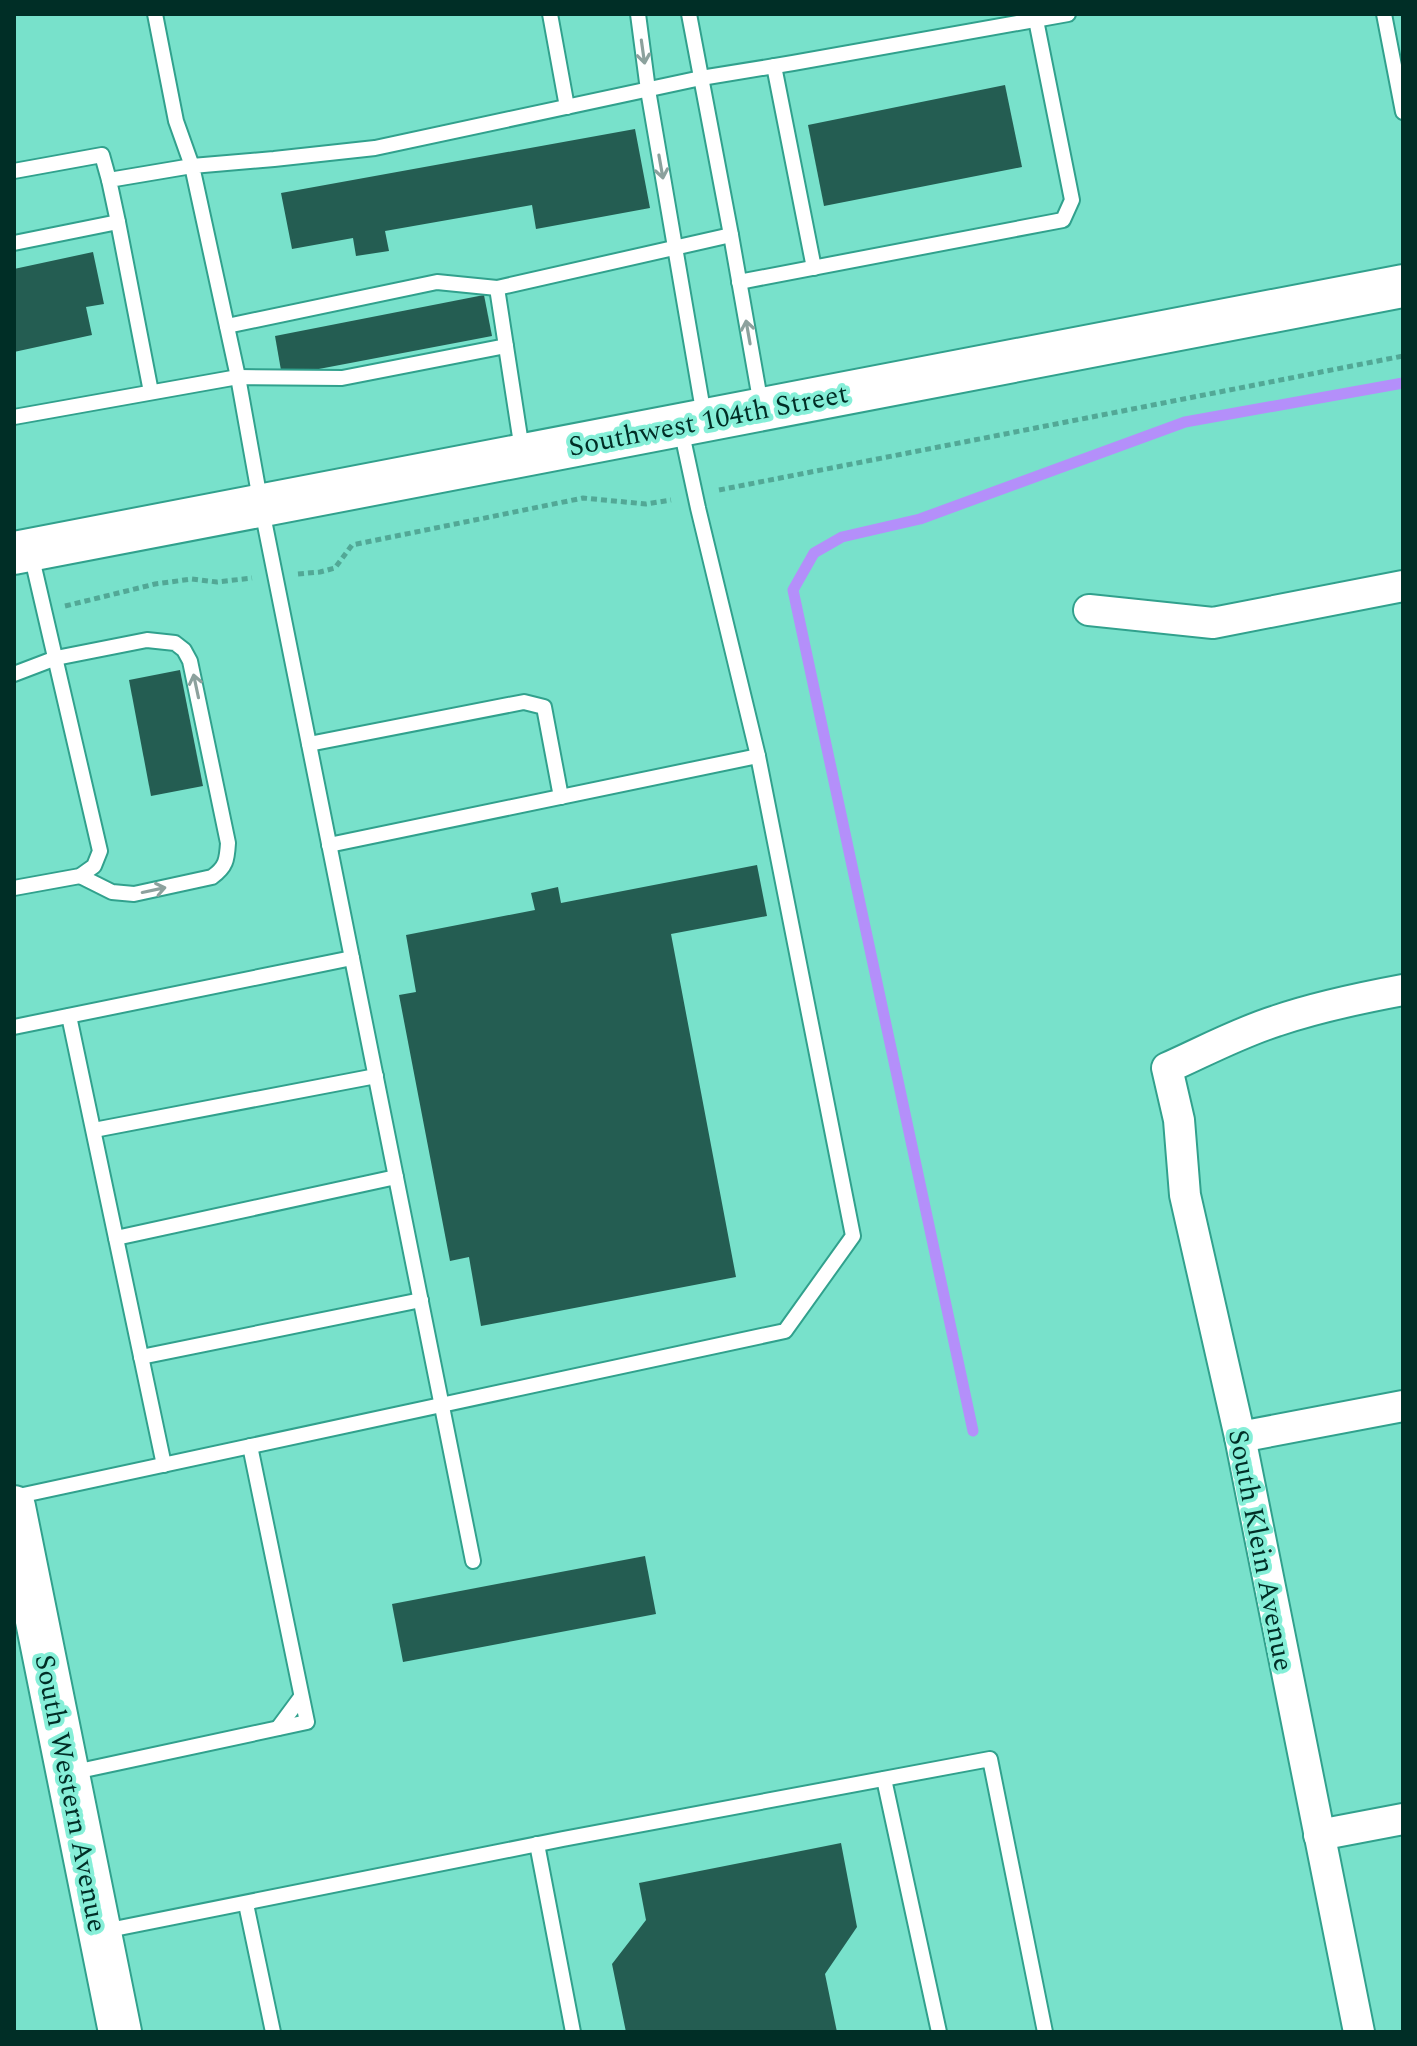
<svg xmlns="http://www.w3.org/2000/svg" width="1417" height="2046" viewBox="0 0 1417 2046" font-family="Spectral,serif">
  <rect width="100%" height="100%" fill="#78e1cb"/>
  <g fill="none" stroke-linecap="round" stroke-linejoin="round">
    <polyline stroke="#b48ffa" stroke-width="11" points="973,1431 793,590 814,553 842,537 920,519 1185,422 1403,383"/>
  </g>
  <g fill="#245d52">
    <polygon points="1005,85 1022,167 824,206 808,125"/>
    <polygon points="635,129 650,208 536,229 532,205 385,231 389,251 356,256 353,238 292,249 281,193"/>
    <polygon points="93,252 104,304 86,307 92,335 14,352 14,269"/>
    <polygon points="484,295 492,336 282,376 275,336"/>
    <polygon points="180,670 203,786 151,796 129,680"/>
    <polygon points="757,865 767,916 671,934 736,1277 481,1326 469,1257 450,1261 399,995 416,992 406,935 535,910 531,893 558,887 561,903"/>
    <polygon points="645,1556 656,1614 403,1662 392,1604"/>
    <polygon points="841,1843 857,1927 825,1974 837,2032 626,2032 612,1964 646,1920 639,1883"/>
  </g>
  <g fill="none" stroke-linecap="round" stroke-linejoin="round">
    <defs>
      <g id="lane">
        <polyline points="550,14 567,107"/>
        <polyline points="638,14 648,90 704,416"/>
        <polyline points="689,14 731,235 761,405"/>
        <polyline points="1384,14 1403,112"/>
        <polyline points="774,66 814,268"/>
        <polyline points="14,171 102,155 109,180"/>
        <polyline points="118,222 151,392"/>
        <polyline points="14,243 118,222 109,180 192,166 176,121 155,14"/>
        <polyline points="739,282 1063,220 1072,200 1036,20"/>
        <polyline points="227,326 437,282 497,288"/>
        <polyline points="14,417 238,377 342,378 506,346"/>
        <polyline points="522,450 497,288 731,235"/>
        <path d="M14,674L56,658L147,640L175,643L184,650L190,661L228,843C227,860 226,867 212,877L134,894L112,892L80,876"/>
        <polyline points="309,744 524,702 544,707 561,797"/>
        <polyline points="329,845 758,756"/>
        <polyline points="14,888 80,876 94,866 100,851 31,554"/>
        <polyline points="69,1016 164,1465"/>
        <polyline points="14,1027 352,958"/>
        <polyline points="94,1130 376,1076"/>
        <polyline points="116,1238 396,1177"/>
        <polyline points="141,1357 421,1300"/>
        <polyline points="14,1497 785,1331 853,1236 758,756 698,508 681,429"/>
        <polyline points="473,1561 261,505 238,377 192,166 274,159 375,148 701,78 793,63 1068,14"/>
        <polyline points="278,1728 301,1697"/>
        <polyline points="70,1773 307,1722 250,1446"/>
        <polyline points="884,1779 939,2032"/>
        <polyline points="537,1844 573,2032"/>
        <polyline points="246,1904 273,2032"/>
        <polyline points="104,1931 563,1839 990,1759 1045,2032"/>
      </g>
      <g id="street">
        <polyline points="1089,610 1213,623 1403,586"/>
        <polyline points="1240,1437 1403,1406"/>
        <polyline points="1319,1835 1403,1819"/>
        <path d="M1359,2032L1240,1437L1185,1195L1179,1120L1167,1068C1203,1052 1238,1033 1276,1021C1317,1007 1360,998 1403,990"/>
      </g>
      <g id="secondary">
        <polyline points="14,553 1403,286"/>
        <polyline points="14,1507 120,2032"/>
      </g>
    </defs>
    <use href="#lane" stroke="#31a18d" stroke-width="18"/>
    <use href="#street" stroke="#31a18d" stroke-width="34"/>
    <use href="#secondary" stroke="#31a18d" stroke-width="46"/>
    <g stroke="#52a896" stroke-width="5" stroke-dasharray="6 4" stroke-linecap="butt">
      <polyline points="719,490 1403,356"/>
      <polyline points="298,574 320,572 335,568 352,545 583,498 646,504 671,500"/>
      <polyline points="65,606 155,584 192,579 217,582 252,578"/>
    </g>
    <use href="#lane" stroke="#fff" stroke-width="14"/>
    <use href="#street" stroke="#fff" stroke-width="30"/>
    <use href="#secondary" stroke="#fff" stroke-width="42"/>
  </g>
  <defs><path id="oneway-shaft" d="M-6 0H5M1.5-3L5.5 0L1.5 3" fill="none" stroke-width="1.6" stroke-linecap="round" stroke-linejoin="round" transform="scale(2)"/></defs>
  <g stroke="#8ca19d">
    <use href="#oneway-shaft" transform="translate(643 52) rotate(82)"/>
    <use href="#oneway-shaft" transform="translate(661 167) rotate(80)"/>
    <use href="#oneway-shaft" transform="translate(748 332) rotate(-100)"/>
    <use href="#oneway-shaft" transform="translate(196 686) rotate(-102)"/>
    <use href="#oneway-shaft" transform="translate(154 890) rotate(-12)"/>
  </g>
  <g text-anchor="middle" stroke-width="8" stroke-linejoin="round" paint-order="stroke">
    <g font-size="28" fill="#002e26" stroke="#86efd8">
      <text transform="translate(708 419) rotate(-11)" y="10">Southwest 104th Street</text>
      <text transform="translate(1262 1550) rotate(79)" y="10">South Klein Avenue</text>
      <text transform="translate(72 1793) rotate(79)" y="10">South Western Avenue</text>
    </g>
  </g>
  <rect width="1417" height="2046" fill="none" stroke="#002e26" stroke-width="32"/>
</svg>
